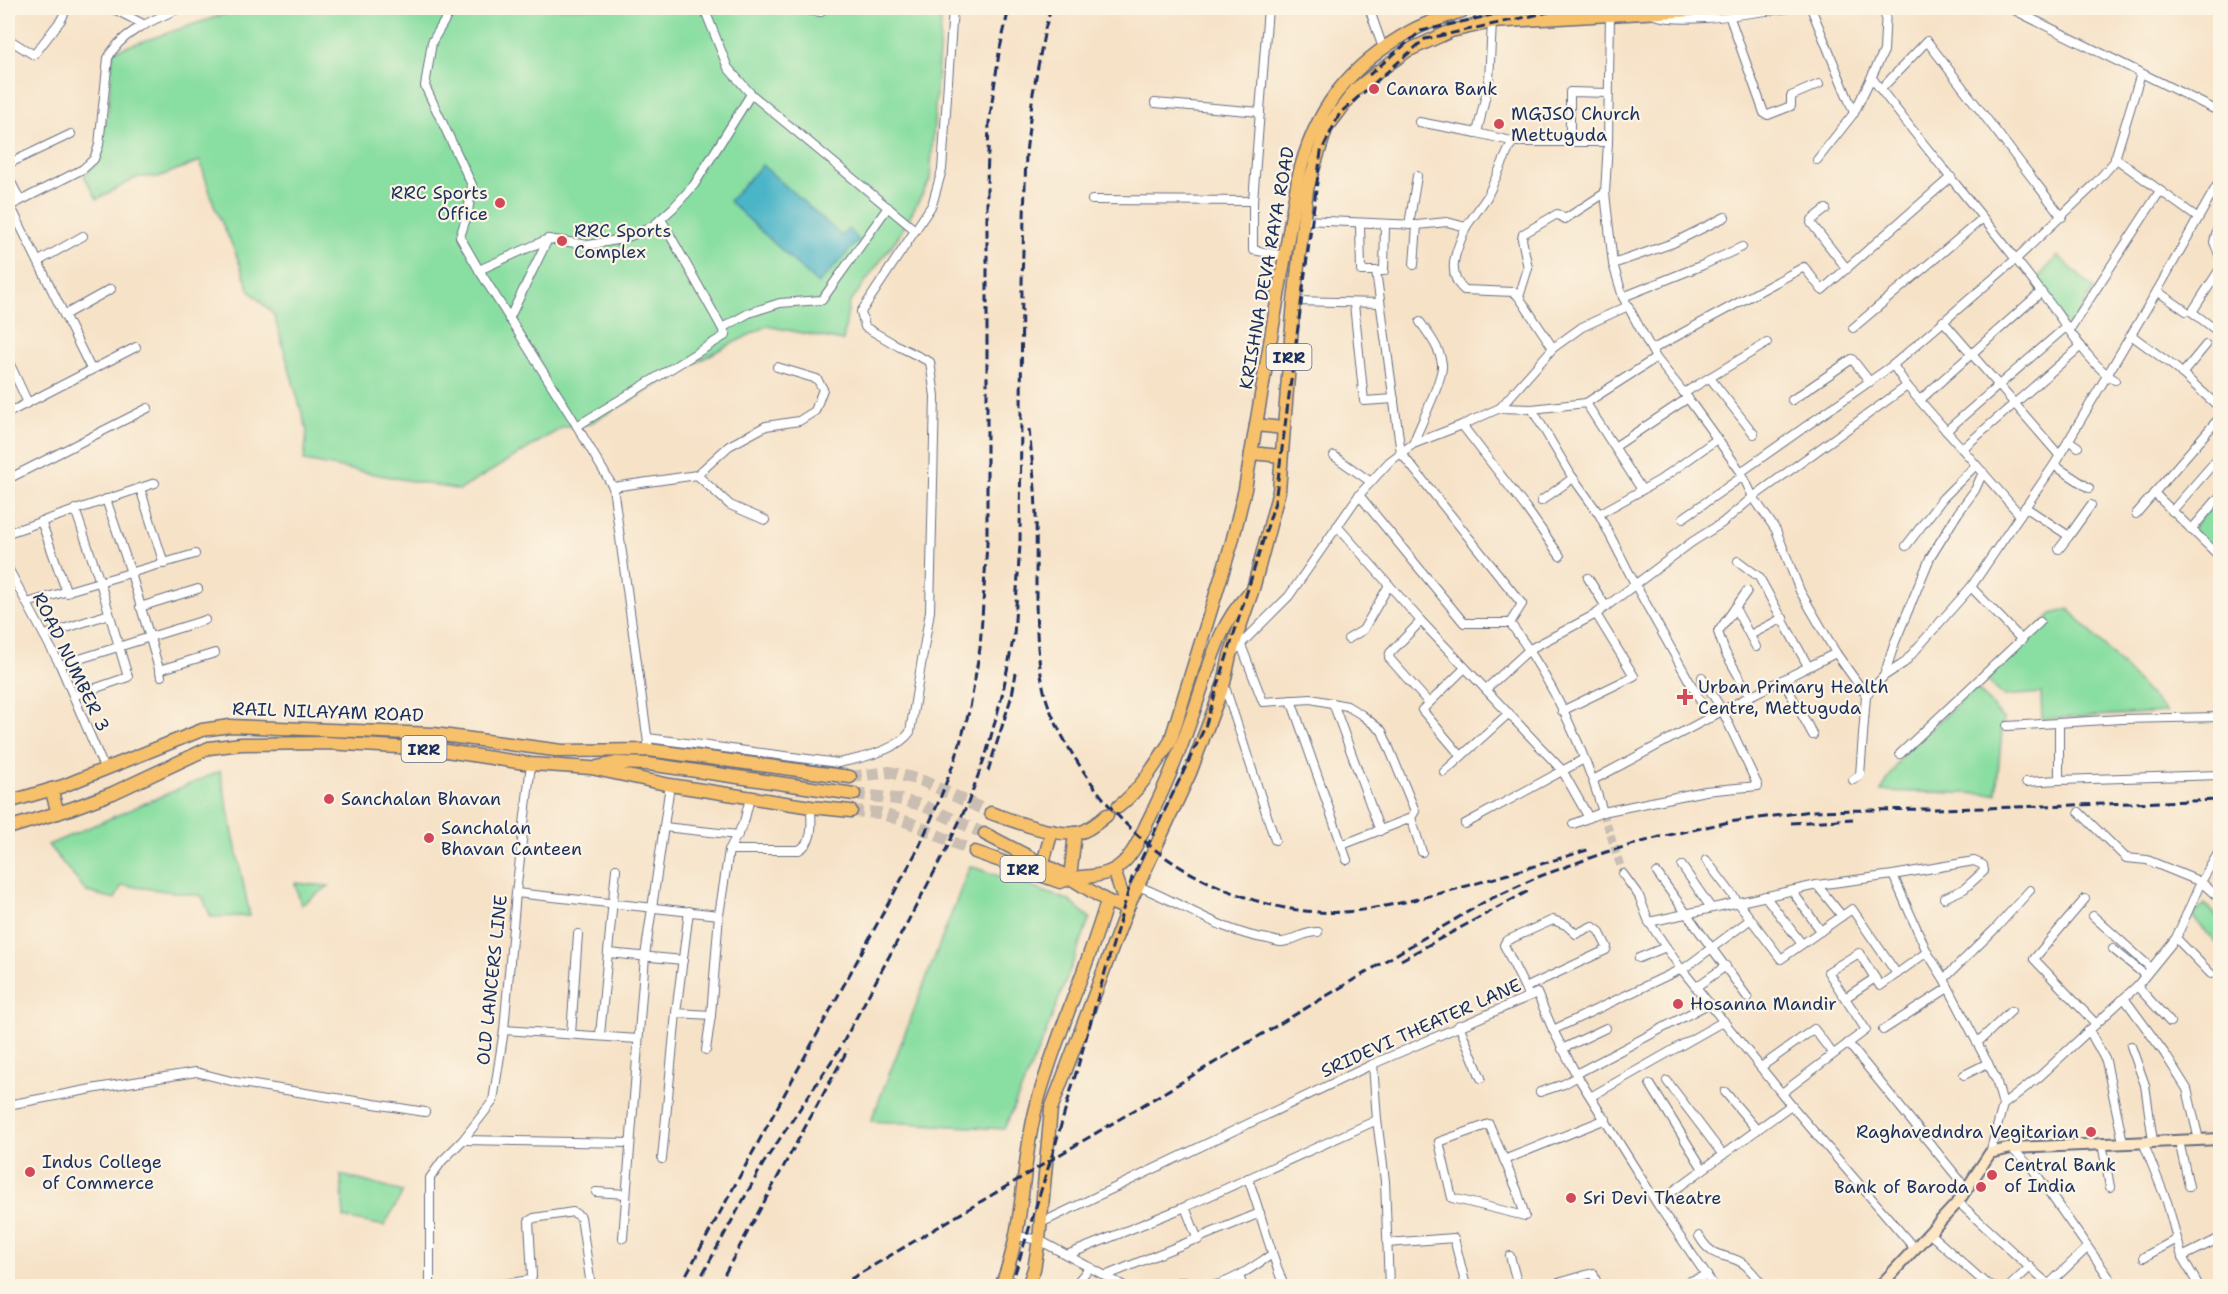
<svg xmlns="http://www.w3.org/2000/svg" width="2228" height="1294" viewBox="0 0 2228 1294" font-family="'Shantell Sans',sans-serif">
  <rect width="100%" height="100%" fill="#fcf5e5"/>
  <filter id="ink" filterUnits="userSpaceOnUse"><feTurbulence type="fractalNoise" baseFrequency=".0167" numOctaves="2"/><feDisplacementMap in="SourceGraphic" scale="12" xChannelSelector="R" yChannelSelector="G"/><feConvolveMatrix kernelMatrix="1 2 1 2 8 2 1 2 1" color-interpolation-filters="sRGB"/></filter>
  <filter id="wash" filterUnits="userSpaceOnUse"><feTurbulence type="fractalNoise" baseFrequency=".008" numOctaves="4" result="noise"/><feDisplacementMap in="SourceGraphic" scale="24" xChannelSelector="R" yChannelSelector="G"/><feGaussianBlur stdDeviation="1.35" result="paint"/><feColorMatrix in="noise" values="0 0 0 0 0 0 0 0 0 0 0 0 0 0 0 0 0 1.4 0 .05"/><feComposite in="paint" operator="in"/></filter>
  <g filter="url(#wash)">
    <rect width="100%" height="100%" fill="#f6e2c7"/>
    <g fill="#89dea1" stroke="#528680" stroke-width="1.5">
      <polygon points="237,8 942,8 930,180 900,234 849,304 843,341 767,326 715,352 589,424 563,427 460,490 304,461 307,431 274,315 250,291 234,249 215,208 200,161 158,177 138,177 97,199 84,176 100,159 101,140 108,111 113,51 222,15"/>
      <polygon points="2058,256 2094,289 2070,329 2034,282"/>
      <polygon points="2220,496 2220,543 2214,551 2191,530"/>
      <polygon points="2069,609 2166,712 2042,719 2041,693 2003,696 1987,680 2052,614"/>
      <polygon points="1976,687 2003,719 1996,794 1881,791 1903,754"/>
      <polygon points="220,771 250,916 211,917 202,896 122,885 115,899 87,892 48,845"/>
      <polygon points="970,866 1068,900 1090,918 1045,1035 1004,1129 871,1121"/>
      <polygon points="295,883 329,886 301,905"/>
      <polygon points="2205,904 2220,921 2220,947 2192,916"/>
      <polygon points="341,1175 403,1192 384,1226 344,1218"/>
    </g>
    <polygon fill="#4bb5c8" stroke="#337293" stroke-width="1.5" points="762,165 842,236 848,229 859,240 818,284 729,201"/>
  </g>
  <g filter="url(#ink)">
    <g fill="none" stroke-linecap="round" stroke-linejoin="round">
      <polyline stroke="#cabeb2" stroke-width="8" stroke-dasharray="8 4" stroke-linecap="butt" points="1603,812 1623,874"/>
      <g stroke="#cabeb2" stroke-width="12" stroke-dasharray="12 6" stroke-linecap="butt">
        <polyline points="850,777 890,772 923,781 991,813"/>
        <polyline points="854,794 897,799 922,805 985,834"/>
        <polyline points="851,811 879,813 908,822 975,852"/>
      </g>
      <defs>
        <g id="street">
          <polyline points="112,8 145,25"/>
          <polyline points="452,8 432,42 425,86 472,185 468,212 460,237 479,270 571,416 613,487 649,750"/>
          <polyline points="704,8 728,68 751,94 915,230"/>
          <polyline points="792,8 821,12"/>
          <polyline points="1268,8 1253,201 1253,250 1285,256"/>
          <polyline points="1369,8 1383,48"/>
          <polyline points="1811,8 1854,113"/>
          <polyline points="2010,8 2220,112"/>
          <polyline points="1610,15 1608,142 1605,193 1613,264 1623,297 1656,358 1684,393 1741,472 1753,497 1776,530 1800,591 1836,653 1866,695 1860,775 1853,780"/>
          <path d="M1654,15C1686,25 1754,12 1789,8"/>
          <polyline points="1729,15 1764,113 1768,115 1791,106 1791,96 1819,84"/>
          <polyline points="8,39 34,55 61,20 67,8"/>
          <path d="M1872,78C1928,152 1989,223 2045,297C2064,321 2090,366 2115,380"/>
          <polyline points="1881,89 1927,41 2062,217"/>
          <polyline points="1155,103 1260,112"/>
          <polyline points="1419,122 1477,133 1489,81 1492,22"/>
          <polyline points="1477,133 1515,142 1608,142"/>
          <polyline points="1570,143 1570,92 1608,93"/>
          <polyline points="2115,158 2198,218"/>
          <polyline points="1817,160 1854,113 1884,51 1886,8"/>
          <polyline points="8,164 71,134"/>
          <polyline points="8,176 20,200"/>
          <polyline points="1092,200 1253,201"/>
          <polyline points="10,205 91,369"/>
          <path d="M8,207L83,169L94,159L99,145L108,58C122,31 154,20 180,8"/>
          <polyline points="1826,209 1812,220 1811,223 1847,269"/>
          <polyline points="1304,220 1417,225 1447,222 1466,227 1487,197 1513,140"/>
          <polyline points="2220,220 2214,242 2220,257"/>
          <polyline points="1360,224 1361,271 1376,271"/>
          <polyline points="1385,224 1384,271 1376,271 1401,453 1522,604 1510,623"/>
          <polyline points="1409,225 1417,176"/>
          <path d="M1466,227C1458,247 1444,272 1464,290L1514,292L1519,297L1553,348"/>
          <polyline points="39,261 83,236"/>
          <polyline points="1613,264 1673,243 1725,217"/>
          <polyline points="1414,265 1417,225"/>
          <polyline points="2220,269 2192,312 2220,333"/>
          <polyline points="479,270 548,239"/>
          <polyline points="2157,291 2186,311"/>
          <polyline points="1519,297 1528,268 1522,239 1523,234 1557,214 1565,219 1605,193"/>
          <polyline points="1623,297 1703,265 1742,247"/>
          <polyline points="1294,301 1380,303"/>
          <polyline points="1354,304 1364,401 1394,399"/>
          <polyline points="64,315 111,289"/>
          <polyline points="509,319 548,239 589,245 622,239 641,232 654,225 673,208 694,185 751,94"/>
          <polyline points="1943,321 2059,455"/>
          <polyline points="722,328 749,313 780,303 822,300 888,207"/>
          <polyline points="1853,328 1983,218"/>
          <polyline points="2070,329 2160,191"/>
          <polyline points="2131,335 2176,368 2220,408"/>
          <polyline points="1653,349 1804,267 1822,290 1951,177"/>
          <polyline points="8,360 28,403"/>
          <polyline points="1893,365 1907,386 2020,515"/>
          <polyline points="2182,374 2206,345"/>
          <polyline points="1710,378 1754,434"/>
          <polyline points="1684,393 1767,343"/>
          <polyline points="1792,400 1852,359 1870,382"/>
          <polyline points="1920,400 2041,292"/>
          <polyline points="1586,403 1642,490"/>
          <polyline points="1500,408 1553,348 1582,327 1628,306"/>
          <polyline points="1532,409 1571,475 1599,514 1636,586 1710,718"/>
          <polyline points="8,413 136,347"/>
          <polyline points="1462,425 1526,508 1560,556"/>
          <polyline points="577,426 726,335 661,219"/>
          <polyline points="1946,431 2067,326"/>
          <polyline points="2068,440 2078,447"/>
          <path d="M1413,444C1419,427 1444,378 1442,364C1440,348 1429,335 1420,322"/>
          <polyline points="1616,446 1688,398"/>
          <polyline points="1962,449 2081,346"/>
          <polyline points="1334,456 1371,482"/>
          <polyline points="2054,465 2089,488"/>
          <polyline points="1741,472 1893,365 2016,259 2093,186 2114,162 2141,73"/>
          <polyline points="697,475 729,446 766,426 799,421 815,411 823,389 817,379 777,367"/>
          <polyline points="8,479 148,408"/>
          <polyline points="613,487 697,475 730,505 765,520"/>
          <polyline points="140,488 164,564"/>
          <polyline points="2154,493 2220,557"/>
          <path d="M1359,495L1464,623H1510C1551,677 1584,748 1603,812"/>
          <polyline points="106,499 131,573 161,676"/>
          <polyline points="1541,501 1573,478"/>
          <polyline points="2025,507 2069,536 2091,505"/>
          <polyline points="2172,511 2220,456"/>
          <polyline points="1599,514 1660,480 1717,439"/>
          <polyline points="2136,514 2220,417"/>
          <polyline points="1683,518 1743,476"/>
          <polyline points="41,521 67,593"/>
          <polyline points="1337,526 1421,621 1562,770 1589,818"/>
          <polyline points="2191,530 2220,496"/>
          <polyline points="8,533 155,483"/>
          <polyline points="1906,546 1943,498 1976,465"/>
          <polyline points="2059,549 2069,536"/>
          <polyline points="2214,551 2220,543"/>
          <polyline points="1738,561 1759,577 1808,666"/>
          <polyline points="8,568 60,665 105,770"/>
          <polyline points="1588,578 1606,607"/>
          <polyline points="1971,587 2022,640"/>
          <polyline points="1747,591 1718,632 1725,652 1750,696"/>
          <polyline points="27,603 195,554"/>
          <polyline points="140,607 198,589"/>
          <polyline points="1735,608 1756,647"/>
          <polyline points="1421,621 1390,653 1389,658 1428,702"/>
          <polyline points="45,635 109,614"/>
          <polyline points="1750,635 1783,618"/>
          <polyline points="1348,639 1363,630 1389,585"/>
          <polyline points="1241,645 1263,702 1311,699 1347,706 1362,715 1382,731 1415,811 1411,818 1422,852"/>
          <polyline points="1232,653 1289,596 1359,495 1389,462 1413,444 1462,425 1500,408 1532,409 1586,403 1656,358"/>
          <polyline points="60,665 205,620"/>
          <polyline points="159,670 215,653"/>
          <polyline points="1884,676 1895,642 1930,558 1958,513 1975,490 1983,472"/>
          <polyline points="1783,680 1813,735"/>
          <polyline points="1224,684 1275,840"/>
          <polyline points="1486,689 1530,649 1596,614 1692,542 1722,523 1753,497 1907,386"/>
          <polyline points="1866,695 1884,676 1904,663 1971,587 2054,465 2157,291 2220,180"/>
          <polyline points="73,696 128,677 100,582 75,509"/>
          <polyline points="1291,700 1347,860"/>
          <polyline points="1333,703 1380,831"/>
          <polyline points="1562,711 1634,676 1596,614"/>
          <polyline points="2007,726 2121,719 2220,717"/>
          <path d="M648,738L838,763C859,759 898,750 910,732L930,611L935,396L930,362L898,346L865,327L861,312L932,205L942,170L953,8"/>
          <polyline points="1900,754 2040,622"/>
          <polyline points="1461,756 1422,710 1465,668"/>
          <polyline points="1444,772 1509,713"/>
          <polyline points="1593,780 1750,696 1836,653"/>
          <polyline points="2059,780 2220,775"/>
          <polyline points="2026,782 2059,780 2059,723"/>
          <polyline points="2079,812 2126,858 2147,860 2201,882 2220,899"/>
          <polyline points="1465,824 1584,759"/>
          <polyline points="1573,824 1603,812 1705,791 1758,786 1723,712 1702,677"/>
          <polyline points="664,827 738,835"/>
          <polyline points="1342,845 1411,818"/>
          <path d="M729,850H799C815,841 811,823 811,807"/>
          <polyline points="1706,860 1781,959 1852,909 1897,974"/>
          <polyline points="1682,866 1711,908"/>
          <polyline points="1657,873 1748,998"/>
          <polyline points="1623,874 1639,896 1649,922 1679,966 1791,1105 1915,1249"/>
          <polyline points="1893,875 1927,952 1944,979 1996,1079 2003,1105 1990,1153"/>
          <polyline points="1817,885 1842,916"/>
          <path d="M1138,886C1182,903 1221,932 1268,939C1272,940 1278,942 1282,942C1294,941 1302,932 1318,932"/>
          <polyline points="1792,891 1821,931"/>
          <polyline points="516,893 719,915"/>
          <polyline points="1765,896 1802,944"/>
          <polyline points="2085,899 2034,959 2096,1024"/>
          <polyline points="689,911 676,1013 711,1015"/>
          <polyline points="2093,916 2151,968"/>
          <polyline points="1649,922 1817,885 1893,875 1974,861 1983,865 1984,871 1964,889 1944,898"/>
          <polyline points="2176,938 2211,974"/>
          <polyline points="2113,949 2145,975"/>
          <polyline points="608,953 683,960"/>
          <polyline points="1639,958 1666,947"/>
          <polyline points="1682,970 1751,919"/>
          <polyline points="1944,979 1997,927 2030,890"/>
          <polyline points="2137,986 2170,1022"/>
          <polyline points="1696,987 1726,966"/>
          <polyline points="1525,988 1606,950 1607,947 1599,931 1592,926 1576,934 1566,925 1553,920 1506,941 1504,945 1529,996"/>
          <polyline points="1845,998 1828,972 1859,953 1875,978"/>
          <polyline points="2124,998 2165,1054 2187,1089 2199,1140"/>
          <polyline points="1459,1025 1481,1078"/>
          <polyline points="504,1030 638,1039"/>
          <polyline points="1553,1030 1677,971"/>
          <polyline points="1883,1030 1948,988"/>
          <polyline points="2089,1030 2106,1061 2123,1142"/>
          <polyline points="571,1034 578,934"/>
          <polyline points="600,1035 616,869"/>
          <polyline points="1848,1043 1967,1189"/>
          <polyline points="1977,1043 2011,1011"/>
          <polyline points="2131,1046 2145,1085 2153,1141"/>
          <polyline points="1562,1049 1606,1028"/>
          <polyline points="706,1050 711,1015 719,915 729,850 744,822 750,798"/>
          <polyline points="1373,1064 1377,1120 1385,1181 1389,1286"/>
          <polyline points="1761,1067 1814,1029 1833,1054"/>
          <polyline points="1576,1074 1710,1003"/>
          <polyline points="1964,1075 1988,1063"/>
          <polyline points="1667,1081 1723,1155"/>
          <polyline points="1650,1084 1703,1169"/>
          <polyline points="1540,1092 1564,1084 1578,1076"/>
          <polyline points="1725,1092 1757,1130"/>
          <polyline points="1782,1093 1866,1030 1845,998 1875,978 1880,986 1927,952"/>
          <polyline points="1592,1096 1724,1021"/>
          <polyline points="8,1105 97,1088 196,1072 235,1082 425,1112"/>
          <polyline points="2003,1105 2039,1077 2137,986 2176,938 2201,882 2220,850"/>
          <polygon points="1489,1124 1517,1190 1525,1216 1452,1198 1439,1142"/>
          <polyline points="463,1140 630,1143"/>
          <polyline points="2179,1141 2189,1186"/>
          <polyline points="2143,1142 2167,1202 2182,1257 2199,1286"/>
          <polyline points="2102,1143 2110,1187"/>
          <polyline points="2011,1148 2032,1168 2115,1286"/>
          <polyline points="662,1159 676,1013"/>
          <polyline points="1504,1160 1606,1119"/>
          <path d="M1248,1178C1261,1214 1270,1251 1284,1286"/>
          <polyline points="596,1192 626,1194"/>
          <polyline points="1958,1202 2050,1286"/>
          <polyline points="1657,1203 1791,1105"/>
          <polyline points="1185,1207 1198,1240"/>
          <polyline points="1041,1223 1373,1064 1537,993 1553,1030 1576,1074 1658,1205 1714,1286"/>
          <polyline points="1929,1233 1984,1282 1993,1286"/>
          <polyline points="1017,1236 1039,1240 1124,1286"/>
          <path d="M1699,1236C1714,1263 1728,1251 1745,1265C1752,1271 1758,1280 1764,1286"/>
          <polyline points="623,1238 645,956 670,785"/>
          <polyline points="1387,1243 1454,1238 1466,1286"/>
          <polyline points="1067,1255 1185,1207 1377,1120"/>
          <polyline points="1510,1256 1518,1286"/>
          <polyline points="2144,1257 2177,1239"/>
          <polyline points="2182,1257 2220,1238"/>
          <polyline points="1105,1276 1260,1213"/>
          <polyline points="1239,1276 1243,1286"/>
          <polyline points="430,1286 430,1178 442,1161 463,1140 493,1101 504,1030 516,893 531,764"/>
          <polyline points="490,1286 530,1280 532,1276 529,1221 534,1218 573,1212 581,1217 591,1286"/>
          <polyline points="1074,1286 1090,1267"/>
          <path d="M1167,1286C1184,1277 1191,1286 1208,1286C1229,1285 1254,1266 1271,1255"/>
          <polyline points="1548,1286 1593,1273 1598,1286"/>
          <polyline points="1677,1286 1707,1275"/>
          <polyline points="2010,1286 2030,1267"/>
          <polyline points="2047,1286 2087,1248"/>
        </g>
        <polyline id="secondary" points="1880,1286 1958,1202 1990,1153 2011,1148 2220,1139"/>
        <g id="primary">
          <polyline points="1256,425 1283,428"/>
          <polyline points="1251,453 1281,456"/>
          <polyline points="597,767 616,763 648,764 854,794"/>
          <polyline points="51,789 58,813"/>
          <polyline points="8,802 63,786 202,730 230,726 434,734 562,751 649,750 850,777"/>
          <path d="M1118,807C1140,790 1155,765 1170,742L1232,542L1245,489L1298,179C1314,110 1349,65 1411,31C1429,21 1451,15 1471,8"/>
          <path d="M991,813C1014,821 1061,840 1084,831C1093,827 1100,821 1107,815"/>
          <polyline points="8,828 70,809 113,793 209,748 241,744 326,743 433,749 531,764 591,768 670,785 811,807 851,811"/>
          <polyline points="985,834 1070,878 1107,901 1127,909"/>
          <path d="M975,852L1060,882C1065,881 1068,878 1073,878C1087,876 1100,877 1113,870C1131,861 1139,840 1147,823C1168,782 1185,739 1199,696C1212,658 1220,624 1248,594"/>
          <polyline points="1043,863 1052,831"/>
          <polyline points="1114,870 1127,909"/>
          <polyline points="1070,878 1075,833"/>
          <path d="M1001,1286C1026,1226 1020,1165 1037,1104C1056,1035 1087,970 1107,901"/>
          <polyline points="1028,1286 1034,1269 1039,1240 1051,1109 1127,909 1190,773 1224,683 1230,655 1253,589 1279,491 1294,301 1307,189 1326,129 1356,89 1379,71 1407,51 1451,31 1492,22 1728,8"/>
        </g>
      </defs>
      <use href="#street" stroke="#686e83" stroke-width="10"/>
      <use href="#secondary" stroke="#686e83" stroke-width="14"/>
      <use href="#primary" stroke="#686e83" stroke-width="15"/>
      <use href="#street" stroke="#fff" stroke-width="8"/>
      <use href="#secondary" stroke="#fce6c4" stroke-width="10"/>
      <use href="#primary" stroke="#f7c06b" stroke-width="12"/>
      <g stroke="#1b2f5e" stroke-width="3" stroke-dasharray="9 4.5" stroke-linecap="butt">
        <polyline points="1369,75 1421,31 1492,15"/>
        <path d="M1029,429C1031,449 1033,469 1035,489C1039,555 1031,621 1043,686C1051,728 1093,790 1122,820C1150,849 1183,872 1220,887C1252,901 1283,910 1318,912C1343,914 1371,909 1395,904C1461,890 1526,868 1591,849"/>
        <polyline points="988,771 1012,695 1016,673"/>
        <polyline points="1791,823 1853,819"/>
        <polyline points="1401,960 1530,890"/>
        <polyline points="680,1286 919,847 939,801 956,757 970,708 980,648 987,544 987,183 989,123 999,53 1009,8"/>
        <polyline points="696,1286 763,1164 839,1050 945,852 968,803 987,751 1002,696 1014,635 1020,545 1022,283 1026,153 1033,93 1045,29 1051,8"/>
        <polyline points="718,1286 848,1049"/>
        <polyline points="839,1286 1486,901 1538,877 1606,852 1660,837 1729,822 1812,811 1985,808 2220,800"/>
        <polyline points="1011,1286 1055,1146 1132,878 1205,727 1275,502 1321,152 1340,113 1425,39 1554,11 1596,8"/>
      </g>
    </g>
  </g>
  <g fill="#d1495b" stroke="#fcf5e5" stroke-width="2">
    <circle cx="1374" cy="89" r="6"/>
    <circle cx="1499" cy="124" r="6"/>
    <circle cx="500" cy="203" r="6"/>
    <circle cx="562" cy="241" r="6"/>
    <path d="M1682 688h6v6h6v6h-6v6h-6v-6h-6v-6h6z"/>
    <circle cx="329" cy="799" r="6"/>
    <circle cx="429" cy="838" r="6"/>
    <circle cx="1678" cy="1004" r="6"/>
    <circle cx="2091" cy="1132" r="6"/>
    <circle cx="30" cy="1172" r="6"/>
    <circle cx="1992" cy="1175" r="6"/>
    <circle cx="1981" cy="1187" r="6"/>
    <circle cx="1571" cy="1198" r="6"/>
  </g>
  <g text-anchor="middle" stroke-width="4.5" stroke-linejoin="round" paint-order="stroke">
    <g fill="#fcf5e5" stroke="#5e6a86" stroke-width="1.5">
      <rect x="1266.5" y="344" width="45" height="26" rx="4.5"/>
      <rect x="401.5" y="736" width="45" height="26" rx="4.5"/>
      <rect x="1000.5" y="856" width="45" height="26" rx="4.5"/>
    </g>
    <g font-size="16" font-weight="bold" fill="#1b2f5e">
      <text x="1289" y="363">IRR</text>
      <text x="424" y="755">IRR</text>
      <text x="1023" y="875">IRR</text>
    </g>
    <g font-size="18" fill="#1b2f5e" stroke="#fcf5e5" text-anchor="start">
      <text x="1386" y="95">Canara Bank</text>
      <text x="1511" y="120">MGJSO Church<tspan x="1511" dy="21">Mettuguda</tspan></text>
      <text x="488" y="199" text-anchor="end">RRC Sports<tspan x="488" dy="21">Office</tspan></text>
      <text x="574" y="237">RRC Sports<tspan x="574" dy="21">Complex</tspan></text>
      <text x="1698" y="693">Urban Primary Health<tspan x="1698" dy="21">Centre, Mettuguda</tspan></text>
      <text x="341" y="805">Sanchalan Bhavan</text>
      <text x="441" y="834">Sanchalan<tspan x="441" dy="21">Bhavan Canteen</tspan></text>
      <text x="1690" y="1010">Hosanna Mandir</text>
      <text x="2079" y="1138" text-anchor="end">Raghavedndra Vegitarian</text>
      <text x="42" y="1168">Indus College<tspan x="42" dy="21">of Commerce</tspan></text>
      <text x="2004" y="1171">Central Bank<tspan x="2004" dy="21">of India</tspan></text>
      <text x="1969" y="1193" text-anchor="end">Bank of Baroda</text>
      <text x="1583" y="1204">Sri Devi Theatre</text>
    </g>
    <g font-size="18" fill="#1b2f5e" stroke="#fcf5e5">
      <text transform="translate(1267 268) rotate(-80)" y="6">KRISHNA DEVA RAYA ROAD</text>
      <text transform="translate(71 662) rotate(64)" y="6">ROAD NUMBER 3</text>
      <text transform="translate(328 712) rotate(2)" y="6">RAIL NILAYAM ROAD</text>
      <text transform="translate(492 980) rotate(-84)" y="6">OLD LANCERS LINE</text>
      <text transform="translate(1421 1028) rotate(-24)" y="6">SRIDEVI THEATER LANE</text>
    </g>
  </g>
  <rect width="2228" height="1294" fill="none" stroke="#fcf5e5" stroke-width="30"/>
</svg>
